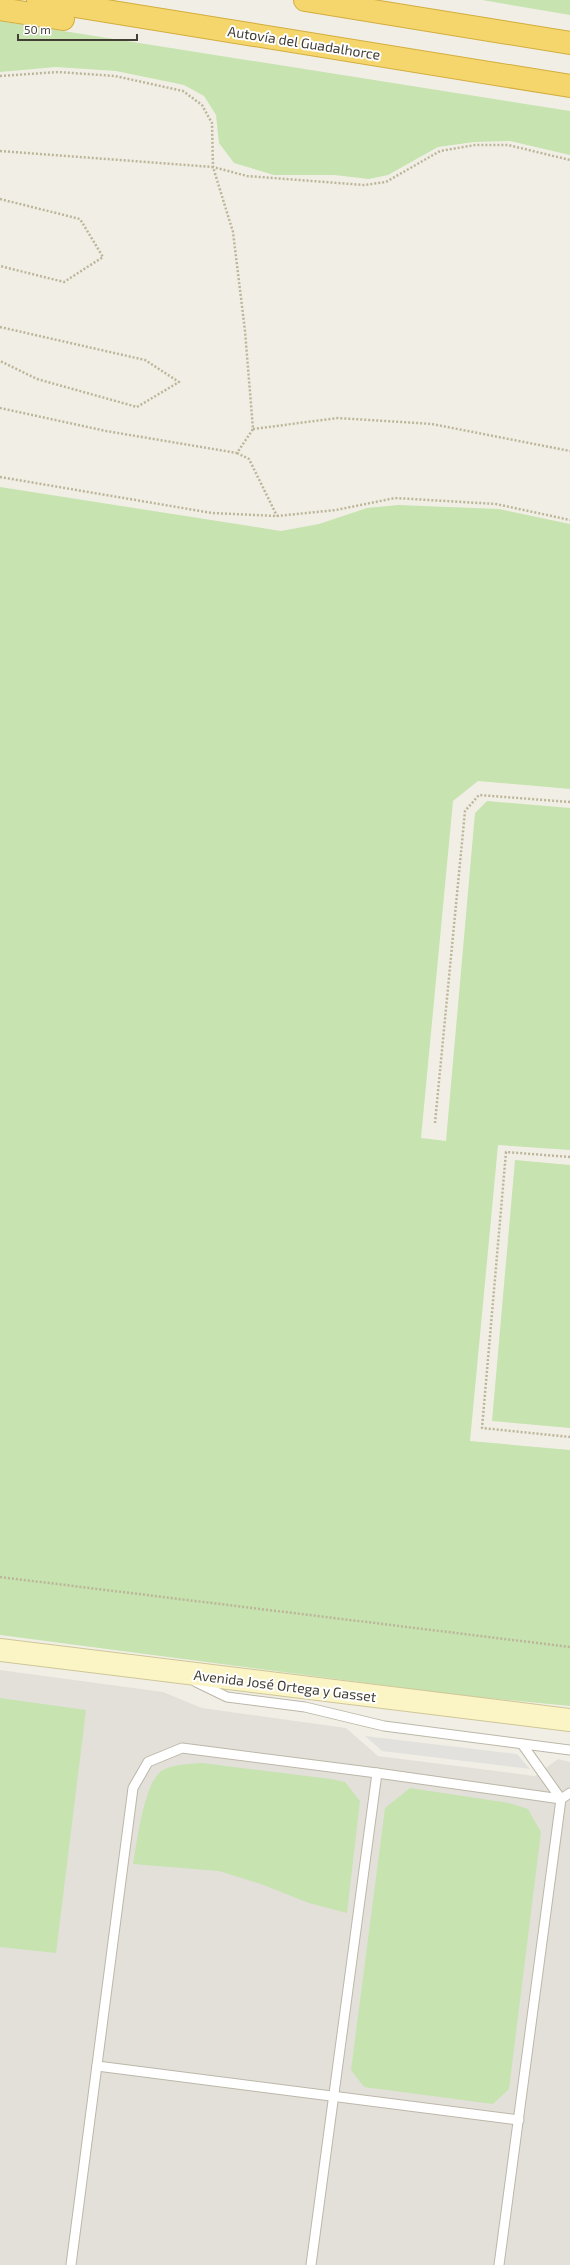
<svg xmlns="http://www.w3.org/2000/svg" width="570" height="2265" viewBox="0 0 570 2265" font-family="'Exo 2',sans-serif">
  <rect width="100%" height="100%" fill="#f1efe5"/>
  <polygon fill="#e3e0da" points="0,1670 163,1692 202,1708 346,1728 378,1756 535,1776 558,1759 570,1762 570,2265 0,2265"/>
  <g fill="#c6e3b0">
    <polygon points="482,0 570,0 570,15"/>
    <polygon points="0,21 570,111 570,155 510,141 474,142 438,147 388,175 369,179 334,175 274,175 234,163 219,143 216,115 204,96 184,85 116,71 56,67 0,72"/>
    <polygon points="0,487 281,531 319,524 367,508 398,505 499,509 570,524 570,789 478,781 453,801 421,1138 446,1141 475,813 487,801 570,808 570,1150 498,1145 470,1441 570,1450 570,1706 467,1696 0,1635"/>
    <polygon points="515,1160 570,1165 570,1428 492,1421"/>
    <polygon points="0,1698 86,1710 56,1953 0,1947"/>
    <path d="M202,1763L331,1779L345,1782L360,1801L347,1913L309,1903L261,1884L219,1871L133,1864C137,1843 144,1780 163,1770C175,1764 189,1764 202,1763Z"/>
    <polygon points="410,1788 509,1803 528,1809 541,1832 509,2089 493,2104 364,2087 351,2070 385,1808"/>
  </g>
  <polygon fill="#e2e1dd" points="365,1736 517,1754 530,1769 382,1751"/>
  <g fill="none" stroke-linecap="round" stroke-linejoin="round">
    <defs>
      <g id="service">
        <polyline points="196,1682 227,1697 305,1707 384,1726 570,1750"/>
        <polyline points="522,1744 561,1799 570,1793"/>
        <polyline points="97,2066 519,2120"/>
        <polyline points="71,2265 133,1788 148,1762 182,1748 377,1773 561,1799 499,2265"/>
        <polyline points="311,2265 377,1773"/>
      </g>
      <polyline id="secondary" points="0,1650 570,1720"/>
      <g id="motorway">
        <polyline points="38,0 570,86"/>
        <polyline points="305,0 570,43"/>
        <polyline points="0,9 63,19"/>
      </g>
    </defs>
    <use href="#service" stroke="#bcb7a8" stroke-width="11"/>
    <use href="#secondary" stroke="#cfc697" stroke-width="24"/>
    <use href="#motorway" stroke="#d3ad3e" stroke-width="24"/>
    <g stroke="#bdb59a" stroke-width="2.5" stroke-dasharray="2 2" stroke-linecap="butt">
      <polyline points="0,76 58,72 115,76 183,91 202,105 212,123 213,167 247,176 364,185 386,182 440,151 475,145 508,145 570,160"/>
      <polyline points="0,151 213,167 233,232 245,331 253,429 237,453 106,431 0,408"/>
      <polyline points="0,199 80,219 103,257 64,282 0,266"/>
      <polyline points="0,327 145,360 179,382 137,407 37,379 0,361"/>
      <polyline points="253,429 338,418 432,424 570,451"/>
      <polyline points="237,453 249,459 277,516"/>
      <polyline points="0,477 212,513 277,516 336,510 395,498 496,504 570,520"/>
      <polyline points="435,1123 465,811 479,795 570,802"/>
      <polyline points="570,1157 506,1152 482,1428 570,1437"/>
      <polyline points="0,1577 570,1647"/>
    </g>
    <use href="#service" stroke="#fff" stroke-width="9"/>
    <use href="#secondary" stroke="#fbf4c5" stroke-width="22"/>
    <use href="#motorway" stroke="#f4d66d" stroke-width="22"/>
  </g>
  <g text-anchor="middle" stroke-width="4" stroke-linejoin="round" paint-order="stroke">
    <g font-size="14" fill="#433f35" stroke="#fff">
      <text transform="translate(304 43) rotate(9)" y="5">Autovía del Guadalhorce</text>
      <text transform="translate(285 1686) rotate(7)" y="5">Avenida José Ortega y Gasset</text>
    </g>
  </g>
  <path d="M18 34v6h119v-6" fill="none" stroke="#433f35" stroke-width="2"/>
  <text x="24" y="34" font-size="12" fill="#433f35" stroke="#ffffff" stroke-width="3" paint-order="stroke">50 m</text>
</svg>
